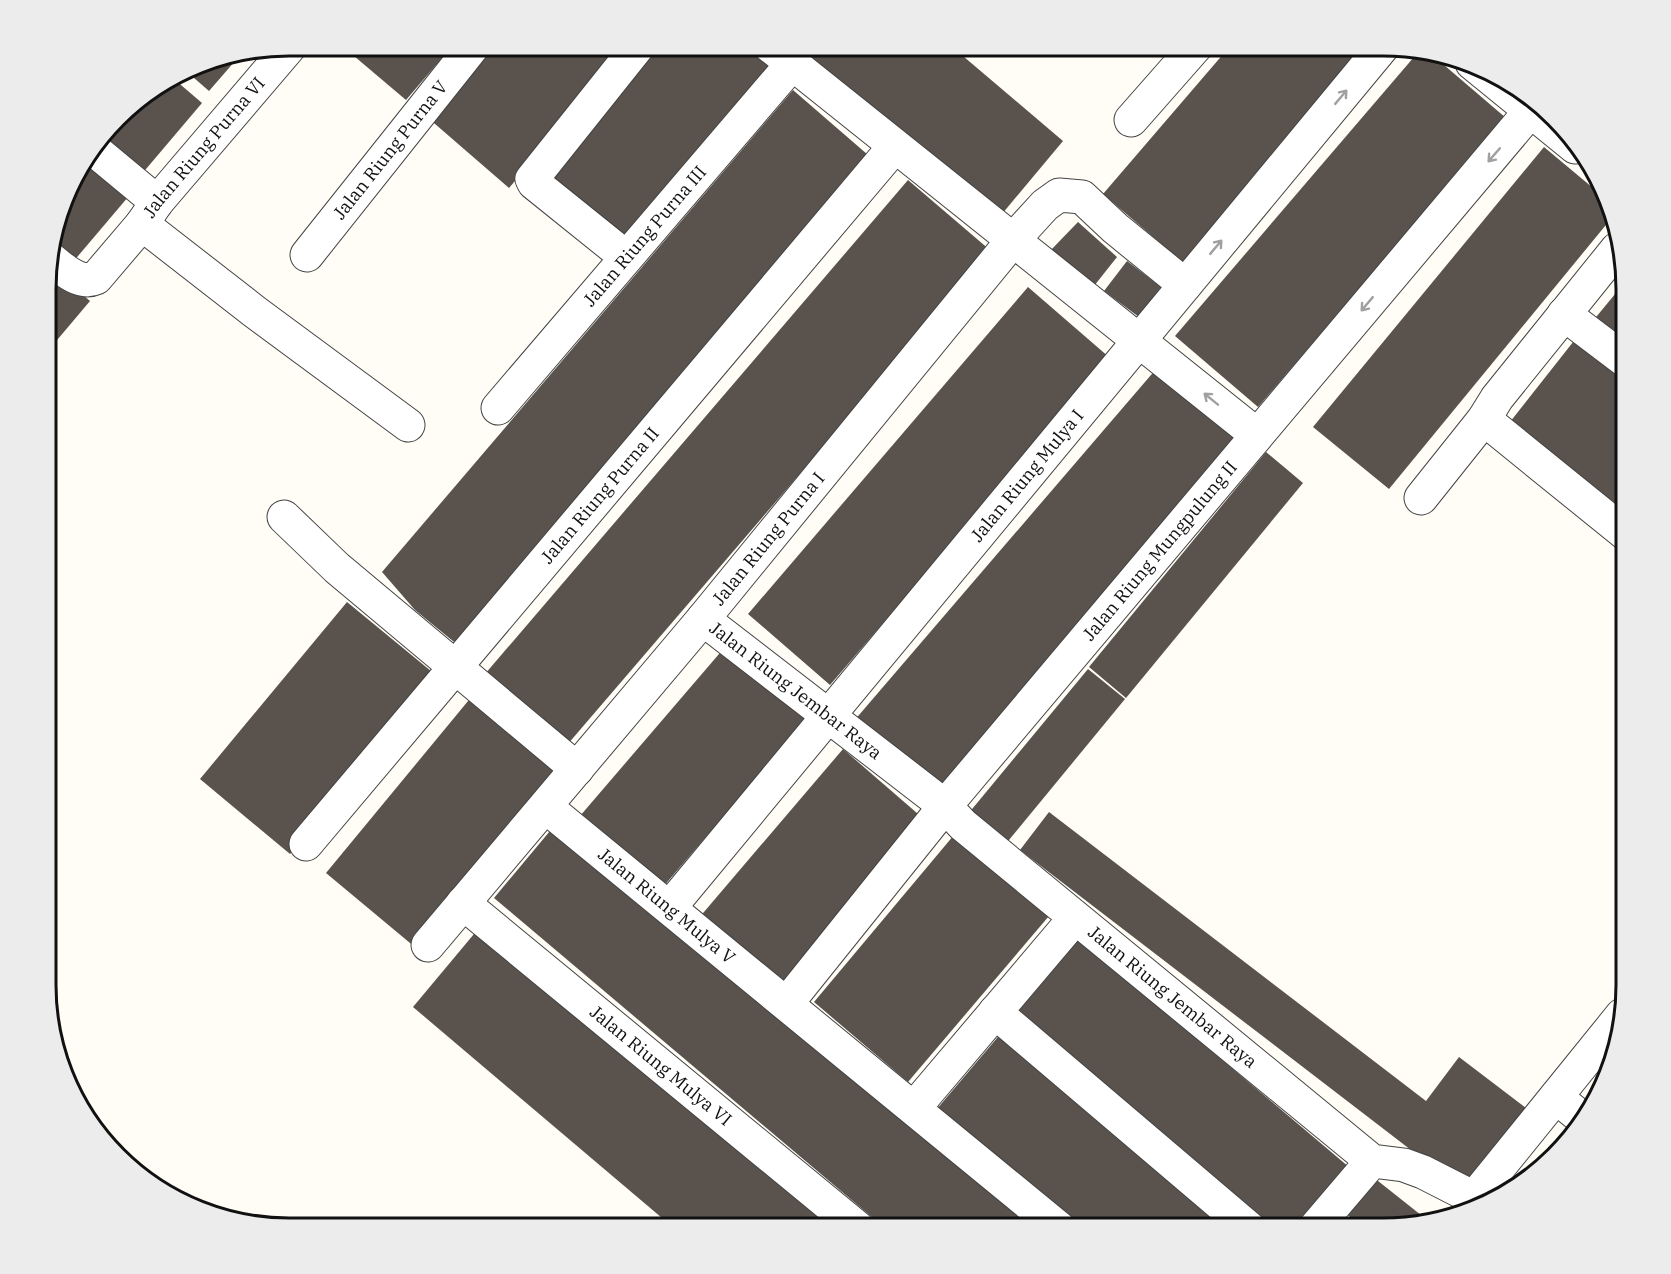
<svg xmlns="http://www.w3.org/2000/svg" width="1671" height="1274" viewBox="0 0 1671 1274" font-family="'IBM Plex Serif',serif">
  <rect width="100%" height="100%" fill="#fffdf5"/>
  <g fill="#5a524d">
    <polygon points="341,45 453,45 406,100"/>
    <polygon points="488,45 631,45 509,188 427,117"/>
    <polygon points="658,45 747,45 778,72 628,248 542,182"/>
    <polygon points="790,45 950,45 1063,141 997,220"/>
    <polygon points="1231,45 1374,45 1186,265 1103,194"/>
    <polygon points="1420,50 1430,53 1506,118 1258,407 1175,336"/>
    <polygon points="242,53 209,91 186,71 210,58"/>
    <polygon points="174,79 202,103 135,182 94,147 128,105"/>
    <polygon points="793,90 875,161 459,646 415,610 382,572"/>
    <polygon points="1544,147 1605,198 1610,220 1389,489 1313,427"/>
    <polygon points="89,153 134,190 67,269 48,253 77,167"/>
    <polygon points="908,180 991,251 561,752 479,681"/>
    <polygon points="1078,222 1117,257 1094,286 1050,251"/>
    <polygon points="1127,261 1161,287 1139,317 1104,291"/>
    <polygon points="47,264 90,301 47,352"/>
    <polygon points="1625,282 1626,288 1626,348 1592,322"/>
    <polygon points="1028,287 1110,358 830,685 748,614"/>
    <polygon points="1577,337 1626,375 1626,513 1510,422"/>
    <polygon points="1163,361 1245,432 936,793 853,722"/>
    <polygon points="1266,452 1303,483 1126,698 1089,667"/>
    <polygon points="347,602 437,676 290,854 200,779"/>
    <polygon points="725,647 807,718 663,887 580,816"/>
    <polygon points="1088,669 1125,699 1000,851 963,820"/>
    <polygon points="473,695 563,770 416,948 326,873"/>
    <polygon points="843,749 925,820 780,989 698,919"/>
    <polygon points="1049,812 1426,1101 1459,1057 1530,1111 1467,1193 1020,850"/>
    <polygon points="560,819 1047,1229 886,1229 494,898"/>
    <polygon points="954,835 1049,916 908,1082 814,1002"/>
    <polygon points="479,928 836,1229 675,1229 413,1007"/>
    <polygon points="1079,939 1356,1173 1309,1229 1262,1229 1012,1018"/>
    <polygon points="1003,1031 1237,1229 1077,1229 936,1110"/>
    <polygon points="1373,1177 1426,1219 1383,1229 1365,1229 1345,1213"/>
  </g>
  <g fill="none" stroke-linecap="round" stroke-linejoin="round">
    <defs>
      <g id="minor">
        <polyline points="769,45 1257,435"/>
        <polyline points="1472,63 1575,147"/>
        <polyline points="1131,120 1197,45"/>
        <polyline points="92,148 157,202"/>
        <polyline points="142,224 255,312 408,425"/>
        <path id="s1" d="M307,255L474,45"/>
        <path id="s2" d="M47,256C60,266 78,286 96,278L142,224L157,202L291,45"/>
        <polyline points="626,257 534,183 532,179 639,45"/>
        <polyline points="1564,314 1626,361"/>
        <path id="s3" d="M498,408L792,64"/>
        <polyline points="1484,419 1626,534"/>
        <polyline points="1421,498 1484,419 1497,398 1617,249"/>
        <polyline points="284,517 337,568 577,769"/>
        <path id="s4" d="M703,619L945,806L963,825L1372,1161L1404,1165L1423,1172L1474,1198L1622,1015"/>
        <path id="s5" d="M546,807L1060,1229"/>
        <path id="s6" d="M306,844L895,146"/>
        <path id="s7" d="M463,903L859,1229"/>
        <path id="s8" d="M670,907L1384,45"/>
        <path id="s9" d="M428,945L703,619L1013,240L1045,205L1059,195L1082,197L1115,228L1185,285"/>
        <path id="s10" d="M787,1003L945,806L1538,102"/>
        <polyline points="995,1012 1250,1229"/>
        <polyline points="1556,1097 1583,1119"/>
        <polyline points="914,1108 1075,918"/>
        <polyline points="1314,1229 1372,1161"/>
      </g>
    </defs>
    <use href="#minor" stroke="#444" stroke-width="35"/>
    <use href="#minor" stroke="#fff" stroke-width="33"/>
  </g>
  <defs><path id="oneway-shaft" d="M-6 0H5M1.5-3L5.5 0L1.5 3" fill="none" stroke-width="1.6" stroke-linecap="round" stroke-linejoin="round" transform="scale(1.5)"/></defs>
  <g stroke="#a0a0a0">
    <use href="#oneway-shaft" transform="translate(1341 97) rotate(-50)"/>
    <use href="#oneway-shaft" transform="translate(1494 155) rotate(131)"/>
    <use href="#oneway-shaft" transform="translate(1216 247) rotate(-50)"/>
    <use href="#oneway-shaft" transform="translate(1367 304) rotate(130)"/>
    <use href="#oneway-shaft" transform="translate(1211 399) rotate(-141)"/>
  </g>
  <g text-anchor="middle" stroke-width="6" stroke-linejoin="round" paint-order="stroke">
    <g font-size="18" fill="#111" stroke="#fff">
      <text dy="6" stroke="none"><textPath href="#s2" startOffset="226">Jalan Riung Purna VI</textPath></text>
      <text dy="6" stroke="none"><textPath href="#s1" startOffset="134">Jalan Riung Purna V</textPath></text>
      <text dy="6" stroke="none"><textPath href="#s3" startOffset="226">Jalan Riung Purna III</textPath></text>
      <text dy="6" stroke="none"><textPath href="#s8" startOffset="560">Jalan Riung Mulya I</textPath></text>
      <text dy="6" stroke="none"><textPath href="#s6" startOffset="456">Jalan Riung Purna II</textPath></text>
      <text dy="6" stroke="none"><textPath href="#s9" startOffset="530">Jalan Riung Purna I</textPath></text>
      <text dy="6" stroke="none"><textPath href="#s10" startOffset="586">Jalan Riung Mungpulung II</textPath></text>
      <text dy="6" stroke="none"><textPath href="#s4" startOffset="117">Jalan Riung Jembar Raya</textPath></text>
      <text dy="6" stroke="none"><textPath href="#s5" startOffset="156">Jalan Riung Mulya V</textPath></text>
      <text dy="6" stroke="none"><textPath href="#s4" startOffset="603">Jalan Riung Jembar Raya</textPath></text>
      <text dy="6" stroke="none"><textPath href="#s7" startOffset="256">Jalan Riung Mulya VI</textPath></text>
    </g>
  </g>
  <path d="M0 0H1671V1274H0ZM289 56H1383A233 233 0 0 1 1616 289V985A233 233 0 0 1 1383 1218H289A233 233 0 0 1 56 985V289A233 233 0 0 1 289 56Z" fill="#ececec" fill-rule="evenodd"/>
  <path fill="none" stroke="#111" stroke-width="3" d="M289 56H1383A233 233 0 0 1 1616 289V985A233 233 0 0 1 1383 1218H289A233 233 0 0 1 56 985V289A233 233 0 0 1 289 56Z"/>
</svg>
